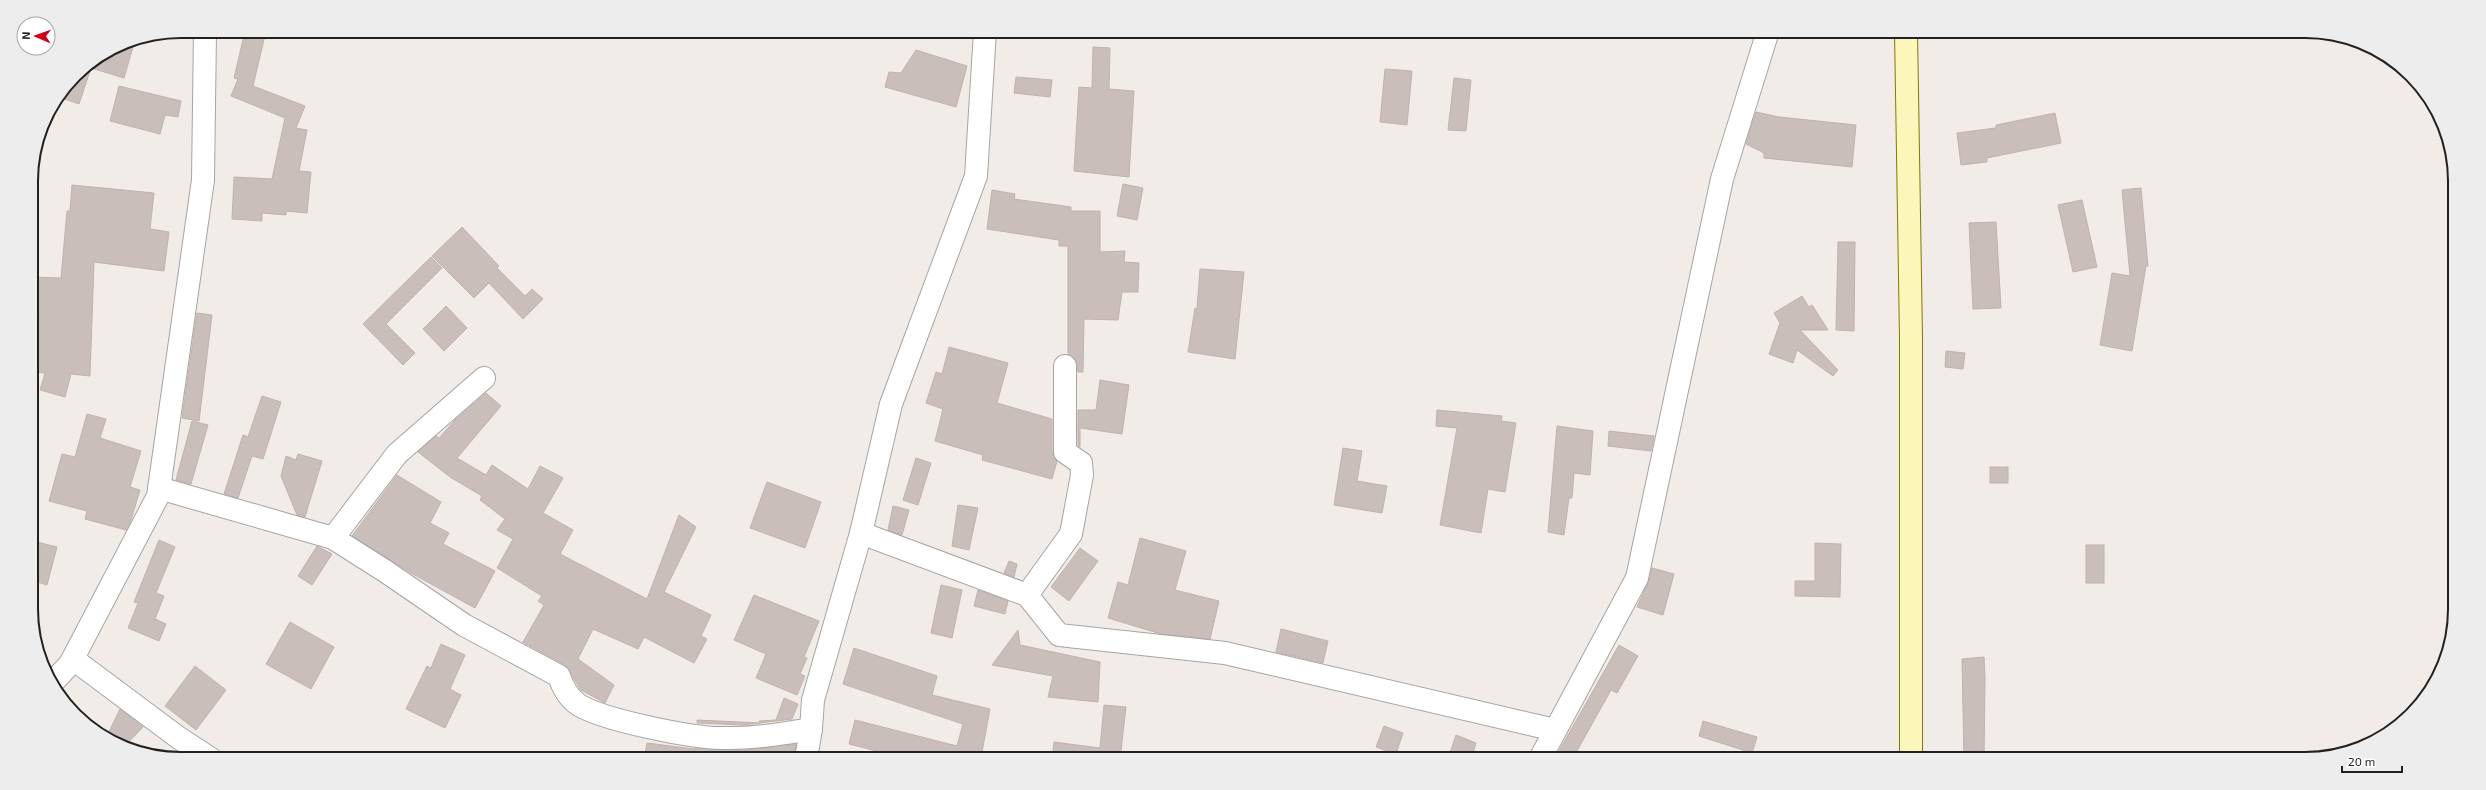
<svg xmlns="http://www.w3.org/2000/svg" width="2486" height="790" viewBox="0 0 2486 790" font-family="'Exo 2',sans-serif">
  <rect width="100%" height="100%" fill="#f1ece7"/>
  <g fill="#c9beba" stroke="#c4b1a9">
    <polygon points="245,31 266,31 253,86 305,106 296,128 307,130 299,171 311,172 307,213 286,211 286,215 262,213 262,221 232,219 234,177 272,179 285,118 231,96 238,79 234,78"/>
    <polygon points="135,40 124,78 91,68 79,104 59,97 75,75 124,42"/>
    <polygon points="1093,47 1110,48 1109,89 1134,91 1129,177 1074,171 1079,87 1092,88"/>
    <polygon points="916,50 967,66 956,107 885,87 889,72 901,73"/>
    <polygon points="1385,69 1412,71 1407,125 1380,122"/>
    <polygon points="1016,77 1052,80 1050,97 1014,93"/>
    <polygon points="1454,78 1471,80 1466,131 1448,130"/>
    <polygon points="119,86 181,101 178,117 165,115 160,134 110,121"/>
    <polygon points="1756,112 1779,117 1856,125 1852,167 1764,158 1764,153 1746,144"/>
    <polygon points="2055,113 2061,143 1987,158 1987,162 1961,165 1957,133 1996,128 1996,125"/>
    <polygon points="1123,184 1143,188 1137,220 1117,216"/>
    <polygon points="72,185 154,193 150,229 169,232 164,271 94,262 90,376 71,374 65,397 40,390 45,373 35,372 39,312 32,312 32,277 61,278 67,211 70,211"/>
    <polygon points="2141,188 2148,266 2146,266 2132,351 2100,345 2112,273 2130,276 2122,190"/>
    <polygon points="992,190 1015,194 1014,199 1071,207 1071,211 1100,211 1100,252 1125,251 1124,262 1139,263 1138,292 1122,292 1118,320 1084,319 1083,372 1078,372 1076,360 1068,354 1068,246 1059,246 1059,240 987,229"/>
    <polygon points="2082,200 2097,267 2073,272 2058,205"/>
    <polygon points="1996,222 2001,308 1973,309 1969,223"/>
    <polygon points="462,227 499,266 497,268 525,296 532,289 543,299 523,319 489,283 474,298 432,256"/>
    <polygon points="1838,242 1855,242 1854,331 1836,330"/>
    <polygon points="431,257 442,268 386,324 415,353 403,365 363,324"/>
    <polygon points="1200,269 1244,272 1235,359 1188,352 1195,308 1197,309"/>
    <polygon points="1802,296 1809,307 1812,305 1828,330 1800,330 1838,370 1833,376 1797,350 1793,363 1769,354 1780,323 1774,313"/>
    <polygon points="446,306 467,328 444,351 423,329"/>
    <polygon points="197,313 212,315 199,421 182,418"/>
    <polygon points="949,347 1008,363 997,403 1052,419 1052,452 1057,461 1052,479 982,460 983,455 935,441 943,409 926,403 936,372 942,374"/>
    <polygon points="1946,351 1965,353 1963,369 1945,367"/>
    <polygon points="1100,380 1129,385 1122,434 1080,428 1080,447 1078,445 1078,410 1096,410"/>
    <polygon points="486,393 501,406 457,458 486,475 492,465 528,489 540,466 563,478 543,513 573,530 560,554 647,599 679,515 696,527 664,592 711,615 701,636 707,639 694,663 644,637 638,649 593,629 578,659 614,685 605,703 581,690 565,665 523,642 544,605 538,601 542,596 497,568 513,539 497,530 505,519 480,500 482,496 450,477 418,452 436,436 439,438 455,420"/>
    <polygon points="262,396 281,402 263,459 252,456 238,498 224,494 243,435 248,437"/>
    <polygon points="1437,410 1502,416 1501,421 1516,423 1505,492 1488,489 1481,533 1440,525 1457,428 1436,426"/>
    <polygon points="87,414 106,419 100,438 141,451 130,487 140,490 131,520 126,530 85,519 87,511 49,501 62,454 75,457"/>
    <polygon points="192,421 208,425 191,484 176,480"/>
    <polygon points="1557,426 1593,431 1590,475 1574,473 1572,498 1569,498 1564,535 1548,532"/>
    <polygon points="1609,431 1654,436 1651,451 1608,446"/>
    <polygon points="1343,448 1362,451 1357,481 1387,486 1382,513 1334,505"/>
    <polygon points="298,454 322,461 305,517 297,515 281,476 286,456 296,460"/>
    <polygon points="916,458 931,463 918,505 903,500"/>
    <rect x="1990" y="467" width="18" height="16"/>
    <polygon points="397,475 441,502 430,523 449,533 443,544 495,571 475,608 411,573 352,536"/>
    <polygon points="767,482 821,502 805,548 750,528"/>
    <polygon points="958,505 978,508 969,550 952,546"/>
    <polygon points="893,506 909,510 902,535 888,530"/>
    <polygon points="1140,538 1186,551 1175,590 1219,601 1210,639 1161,634 1108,618 1118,582 1128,585"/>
    <polygon points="159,540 175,547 156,593 164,596 155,619 166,624 159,641 128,628 138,603 134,602"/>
    <polygon points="33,541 57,547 47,585 34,581"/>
    <polygon points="1815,543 1841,544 1840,597 1795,596 1795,581 1815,581"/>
    <rect x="2086" y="545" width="18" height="38"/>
    <polygon points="317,546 332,554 312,585 298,576"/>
    <polygon points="1080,548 1098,561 1069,601 1051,587"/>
    <polygon points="1009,561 1017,564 1014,577 1004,573"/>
    <polygon points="1652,568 1674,574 1663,615 1637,607 1649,581"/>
    <polygon points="941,585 962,590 952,638 931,633"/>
    <polygon points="978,590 1008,601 1005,614 974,606"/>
    <polygon points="754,595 819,621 804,657 807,658 800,674 805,676 797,695 756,678 766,654 734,640"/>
    <polygon points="290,622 334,647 311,689 266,664"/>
    <polygon points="1281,629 1328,641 1323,663 1276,652"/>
    <polygon points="1018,630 1020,645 1100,662 1098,702 1048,697 1053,676 992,665"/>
    <polygon points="441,644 465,655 450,689 461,695 445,728 406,709 427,666 431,668"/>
    <polygon points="1619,645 1638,656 1617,693 1611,690 1573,758 1559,751"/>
    <polygon points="854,648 937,676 932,695 990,709 982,752 986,753 985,759 908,759 849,744 855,720 957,746 963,724 843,684"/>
    <polygon points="1984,657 1985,678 1984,759 1964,759 1962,659"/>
    <polygon points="195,666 226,690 196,730 165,706"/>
    <polygon points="784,698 798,704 792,719 743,725 697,723 697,720 760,723 759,721 776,720"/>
    <polygon points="1104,705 1126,707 1120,759 1052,759 1054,742 1100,748"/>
    <polygon points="120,709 143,727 125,746 106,738"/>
    <polygon points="1703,721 1757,737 1752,753 1699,736"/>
    <polygon points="1384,726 1403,733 1396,754 1376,747"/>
    <polygon points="1456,735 1476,743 1471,759 1448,759"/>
    <polygon points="647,743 694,749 693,759 644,759"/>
    <polygon points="796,744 794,759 694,759 695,748 744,750"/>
  </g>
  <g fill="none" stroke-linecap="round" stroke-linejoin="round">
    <defs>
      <g id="minor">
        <path d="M159,488L333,538L385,571L464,625L559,676C563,688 568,698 579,705C603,720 692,738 721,738C752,739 781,734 811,729"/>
        <polyline points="861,533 1027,595 1059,635 1225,653 1555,730"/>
        <polyline points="333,538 397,454 484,378"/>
        <polyline points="1027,595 1071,534 1082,475 1081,463 1065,452 1065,366"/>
        <polyline points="73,659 179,738 211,759"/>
        <polyline points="52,683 70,664 158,496 203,180 205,31"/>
        <polyline points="806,759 811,729 813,700 861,533 891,404 976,176 985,31"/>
        <polyline points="1540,759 1637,578 1722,179 1768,31"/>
      </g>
      <polyline id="secondary" points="1906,31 1911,338 1911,759"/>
    </defs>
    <use href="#minor" stroke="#a5a5a5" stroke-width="24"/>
    <use href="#secondary" stroke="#7e7b01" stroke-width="24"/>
    <use href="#minor" stroke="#fff" stroke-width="22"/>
    <use href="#secondary" stroke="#fcf6ba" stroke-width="22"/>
  </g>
  <path d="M0 0H2486V790H0ZM181 38H2305A143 143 0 0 1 2448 181V609A143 143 0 0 1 2305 752H181A143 143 0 0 1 38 609V181A143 143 0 0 1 181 38Z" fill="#ededed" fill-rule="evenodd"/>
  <path fill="none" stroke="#212121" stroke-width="2" d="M181 38H2305A143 143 0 0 1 2448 181V609A143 143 0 0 1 2305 752H181A143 143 0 0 1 38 609V181A143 143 0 0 1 181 38Z"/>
  <g transform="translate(36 36) rotate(272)"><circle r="19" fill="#ffffff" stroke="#a6a6a6"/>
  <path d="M0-3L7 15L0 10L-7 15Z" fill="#d1001c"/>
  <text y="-6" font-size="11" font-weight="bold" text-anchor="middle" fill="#212121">N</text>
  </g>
  <path d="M2342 766v6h60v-6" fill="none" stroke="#212121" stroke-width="2"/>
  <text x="2348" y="766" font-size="12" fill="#212121" stroke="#ffffff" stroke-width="3" paint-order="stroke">20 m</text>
</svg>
